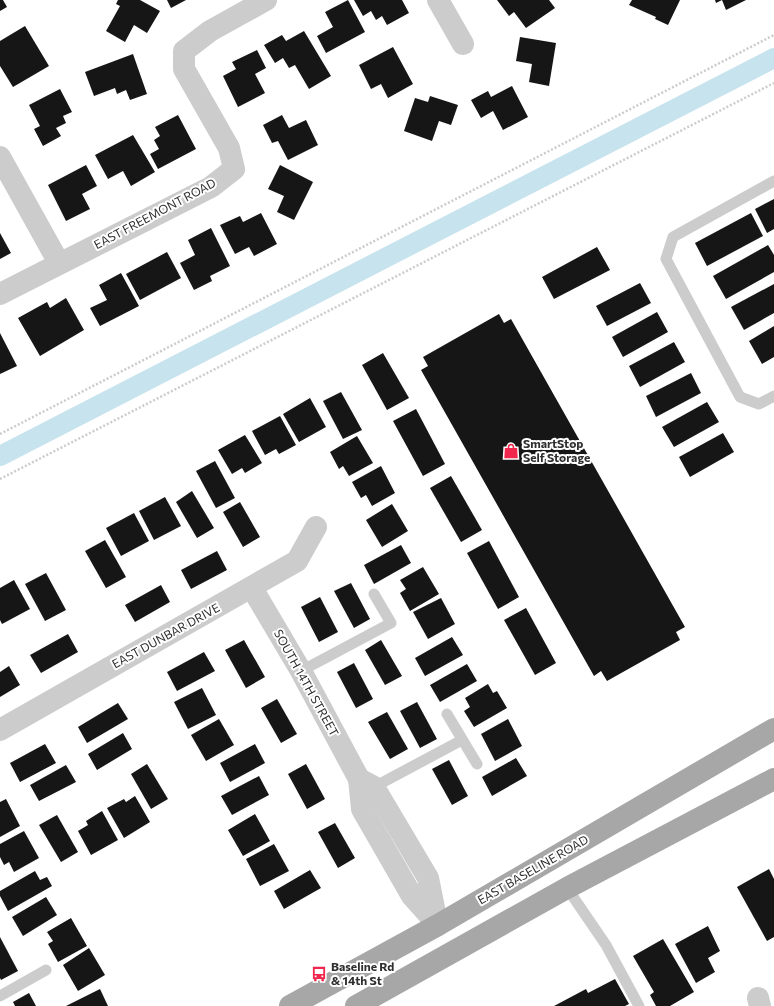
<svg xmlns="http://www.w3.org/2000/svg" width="774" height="1006" viewBox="0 0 774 1006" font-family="Commissioner,sans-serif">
  <rect width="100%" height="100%" fill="#fff"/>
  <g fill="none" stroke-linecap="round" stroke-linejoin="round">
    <polyline stroke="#c7e3ee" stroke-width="20" points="0,456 774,58"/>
  </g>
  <g fill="#161616">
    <polygon points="0,0 3,0 7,7 0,11"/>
    <polygon points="118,0 140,0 160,11 147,33 134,25 125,42 106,31 120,6 116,4"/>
    <polygon points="167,0 186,0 171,8"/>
    <polygon points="348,0 365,32 326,53 317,36 333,27 325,12"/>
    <polygon points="354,0 402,0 409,13 387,25 382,16 376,20 371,11 363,16"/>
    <polygon points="497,0 549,0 555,8 526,28 514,12 509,16"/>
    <polygon points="632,0 680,0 668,25 655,19 656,17 629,5"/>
    <polygon points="715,0 746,0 726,10 722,0 716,3"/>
    <polygon points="25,26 49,66 13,87 0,66 0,41"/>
    <polygon points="304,31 331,76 309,89 295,65 289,68 283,58 275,63 264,45 282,35 286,41"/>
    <polygon points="520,37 556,43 549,86 529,82 532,64 516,61"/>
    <polygon points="393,47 413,84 388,98 381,84 371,89 359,65"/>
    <polygon points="257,50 266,68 255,74 265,93 238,107 223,76 236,69 232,62"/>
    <polygon points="133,54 147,94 130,100 126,90 117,94 115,88 94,96 85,72"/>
    <polygon points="512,86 528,117 503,130 493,111 481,118 471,100 488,91 491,97"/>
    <polygon points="60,89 72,112 63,116 66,123 56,128 61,136 43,146 34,129 40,126 29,105"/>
    <polygon points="430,96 458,105 451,125 439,121 432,141 404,131 415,98 428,102"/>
    <polygon points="178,115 196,149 158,169 150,154 159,149 154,140 160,136 155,127"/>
    <polygon points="282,115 289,128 306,120 318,145 288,160 278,141 272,143 263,125"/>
    <polygon points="133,135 155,172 131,186 123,171 108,179 95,155"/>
    <polygon points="86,165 97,186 82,194 90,209 66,221 48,185"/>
    <polygon points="280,165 313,182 294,220 277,212 284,196 268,189"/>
    <polygon points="774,199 774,229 767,233 755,209"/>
    <polygon points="261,213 277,244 254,256 249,247 235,254 220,225 240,216 243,222"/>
    <polygon points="751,213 763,236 707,266 695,243"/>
    <polygon points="211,228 230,266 210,276 212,281 194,290 180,263 195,255 188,240"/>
    <polygon points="0,233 11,253 0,259"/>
    <polygon points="768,245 774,255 774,272 726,299 713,276"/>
    <polygon points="597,247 610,270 554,299 542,277"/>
    <polygon points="167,252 181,278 140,300 126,274"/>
    <polygon points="121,273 139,306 100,326 90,308 107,300 99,285"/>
    <polygon points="640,283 651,303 607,326 596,306"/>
    <polygon points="774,284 774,313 744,330 731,307"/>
    <polygon points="66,298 84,330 40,356 18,318 47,302 50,308"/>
    <polygon points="657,312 668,332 623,357 612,337"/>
    <polygon points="499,314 504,323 511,319 685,627 676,632 680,640 607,681 601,671 594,676 421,370 428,366 423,357"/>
    <polygon points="774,326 774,357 762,364 749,341"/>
    <polygon points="0,333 17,366 0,374"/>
    <polygon points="674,342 685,362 640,387 629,366"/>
    <polygon points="383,353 409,398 387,410 362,365"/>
    <polygon points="691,373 701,393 656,417 646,396"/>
    <polygon points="341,392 362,430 343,439 323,401"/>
    <polygon points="310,398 326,427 299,442 283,414"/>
    <polygon points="707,402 719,422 674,447 662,427"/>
    <polygon points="416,409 445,464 423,476 393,421"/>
    <polygon points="280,416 296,445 279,454 276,449 265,455 252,431"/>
    <polygon points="723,433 734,452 690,477 679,457"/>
    <polygon points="245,435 262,463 245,473 242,468 232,474 218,450"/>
    <polygon points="357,436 373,463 349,476 343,466 339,469 330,452"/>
    <polygon points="215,461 235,498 216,508 196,471"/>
    <polygon points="381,466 395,493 372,506 366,495 361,498 352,482"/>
    <polygon points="451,476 482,530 461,542 430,488"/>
    <polygon points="192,491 214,528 197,538 176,502"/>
    <polygon points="165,497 181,526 154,540 139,511"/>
    <polygon points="240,502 260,537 243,547 223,512"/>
    <polygon points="392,504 408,531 382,547 366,520"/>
    <polygon points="134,513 149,541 121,556 106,528"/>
    <polygon points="105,540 126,577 106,588 85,551"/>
    <polygon points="489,541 519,597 498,609 467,553"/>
    <polygon points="401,545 411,563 374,584 364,565"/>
    <polygon points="217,551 227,570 191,589 181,570"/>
    <polygon points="423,567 439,594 410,611 400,593 406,589 400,580"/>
    <polygon points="46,573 66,610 45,621 25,584"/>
    <polygon points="14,580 30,609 2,624 0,620 0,588"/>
    <polygon points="351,583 370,619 354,628 334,591"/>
    <polygon points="161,585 170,602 135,622 125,605"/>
    <polygon points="320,597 338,632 319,642 301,607"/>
    <polygon points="441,598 455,624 428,639 413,612"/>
    <polygon points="526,608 556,663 535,675 504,620"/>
    <polygon points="68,634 78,652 41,673 30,655"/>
    <polygon points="452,637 463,655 425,676 415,658"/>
    <polygon points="244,640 265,677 246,688 225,650"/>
    <polygon points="381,640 402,676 385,685 365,650"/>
    <polygon points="204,652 215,671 177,691 167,672"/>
    <polygon points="354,663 373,699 356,708 337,672"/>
    <polygon points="467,664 477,681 440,702 430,685"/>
    <polygon points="9,666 20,685 0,697 0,672"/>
    <polygon points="488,684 493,693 497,691 507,708 474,727 464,711 470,707 465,698"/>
    <polygon points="202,688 216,715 188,729 174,702"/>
    <polygon points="277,699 297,734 281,743 261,708"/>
    <polygon points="417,702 437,739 420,748 400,711"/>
    <polygon points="118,703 128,719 87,743 78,727"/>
    <polygon points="387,712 408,749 390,759 368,722"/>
    <polygon points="219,719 234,745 206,761 191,735"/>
    <polygon points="508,719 522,746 495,761 481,734"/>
    <polygon points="123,733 132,749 97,770 88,754"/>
    <polygon points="45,744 56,763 20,782 10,763"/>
    <polygon points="255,744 265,763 230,782 220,763"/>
    <polygon points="516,758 527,776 492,796 482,777"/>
    <polygon points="449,760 468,796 452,805 432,769"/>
    <polygon points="147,764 168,799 151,809 131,774"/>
    <polygon points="306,764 325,799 307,809 288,774"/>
    <polygon points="66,765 76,782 39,801 30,785"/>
    <polygon points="259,776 269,795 232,815 221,796"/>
    <polygon points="135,796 150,822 124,838 107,808 124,799 126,802"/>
    <polygon points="6,799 20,826 0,837 0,802"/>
    <polygon points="102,811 118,840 91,855 78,831 88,825 86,821"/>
    <polygon points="255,814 270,841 243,856 228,830"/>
    <polygon points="57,815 78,852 61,862 39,825"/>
    <polygon points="335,823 355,858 338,868 318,832"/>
    <polygon points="24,831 39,858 14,872 9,862 4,865 0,857 0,844"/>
    <polygon points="274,844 289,871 260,886 246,859"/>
    <polygon points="769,869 774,879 774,937 767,941 737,887"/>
    <polygon points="310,870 321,888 284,909 274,891"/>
    <polygon points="35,871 40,880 47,877 52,886 8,911 0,896 0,891"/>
    <polygon points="46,897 57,915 23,936 12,917"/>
    <polygon points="71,918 87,946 58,962 48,944 53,941 47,932"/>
    <polygon points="708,926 720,951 708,958 715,972 696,983 675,944"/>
    <polygon points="0,937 18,971 1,980 0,978"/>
    <polygon points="663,939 694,992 670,1006 656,1006 650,995 654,992 633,956"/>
    <polygon points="89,948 105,975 78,991 63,965"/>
    <polygon points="615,979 629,1004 625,1006 554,1006 586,989 588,993"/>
    <polygon points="100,989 108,1006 66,1006"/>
    <polygon points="29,993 36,1006 15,1006 13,1002"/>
  </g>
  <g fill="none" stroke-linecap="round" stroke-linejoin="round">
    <g stroke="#ccc" stroke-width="2.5" stroke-dasharray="2 2" stroke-linecap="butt">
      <polyline points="0,434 774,35"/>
      <polyline points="0,479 774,83"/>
    </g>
    <g stroke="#ccc" stroke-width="11">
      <polyline points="774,181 673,237 666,259 740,397 759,404 774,396"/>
      <polyline points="301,671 391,623 374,594"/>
      <polyline points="447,714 477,764"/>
      <polyline points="374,787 462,740"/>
      <polyline points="567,888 606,945 639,1006"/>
      <polyline points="0,996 46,970"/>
    </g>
    <g stroke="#ccc" stroke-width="22">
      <polyline points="438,0 463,44"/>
      <polyline points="0,157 59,263"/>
      <polyline points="0,294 211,187 234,169 229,148 184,69 184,51 210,31 266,0"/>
      <polyline points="252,588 301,671 359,779 362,809 412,896 438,925"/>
      <polyline points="0,730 297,561 316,527"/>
      <polyline points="359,779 374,787 428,878 437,923"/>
      <polyline points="758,998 760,1006"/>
    </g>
    <g stroke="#a7a7a7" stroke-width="22">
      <polyline points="290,1006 438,925 774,729"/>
      <polyline points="356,1006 567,888 774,779"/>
    </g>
  </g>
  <defs>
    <symbol id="shop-bare" viewBox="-9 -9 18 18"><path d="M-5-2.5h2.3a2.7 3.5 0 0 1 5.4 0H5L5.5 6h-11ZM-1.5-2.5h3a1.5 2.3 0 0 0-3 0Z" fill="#f1264c" stroke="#fff" stroke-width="2.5" paint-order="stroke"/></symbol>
    <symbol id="bus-bare" viewBox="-9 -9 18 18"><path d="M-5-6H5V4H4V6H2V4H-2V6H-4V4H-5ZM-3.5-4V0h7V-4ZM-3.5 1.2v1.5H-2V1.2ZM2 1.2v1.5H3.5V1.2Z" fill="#f1264c" stroke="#fff" stroke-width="2.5" paint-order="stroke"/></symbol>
  </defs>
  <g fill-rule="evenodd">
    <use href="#shop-bare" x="500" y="440" width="22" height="22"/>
    <use href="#bus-bare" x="308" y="963" width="22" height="22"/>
  </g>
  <g text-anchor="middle" stroke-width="4" stroke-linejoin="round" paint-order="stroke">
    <g font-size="12" fill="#2f2f2f" stroke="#fff">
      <text transform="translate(155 214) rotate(-28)" y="4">EAST FREEMONT ROAD</text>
      <text transform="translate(166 636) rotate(-29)" y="4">EAST DUNBAR DRIVE</text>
      <text transform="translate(306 683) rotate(61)" y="4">SOUTH 14TH STREET</text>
      <text transform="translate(533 870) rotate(-30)" y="4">EAST BASELINE ROAD</text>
    </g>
    <g font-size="12" font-weight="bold" fill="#2f2f2f" stroke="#fff" text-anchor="start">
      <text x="523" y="448">SmartStop<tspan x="523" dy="14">Self Storage</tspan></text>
      <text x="331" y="971">Baseline Rd<tspan x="331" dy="14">&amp; 14th St</tspan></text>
    </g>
  </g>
</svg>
